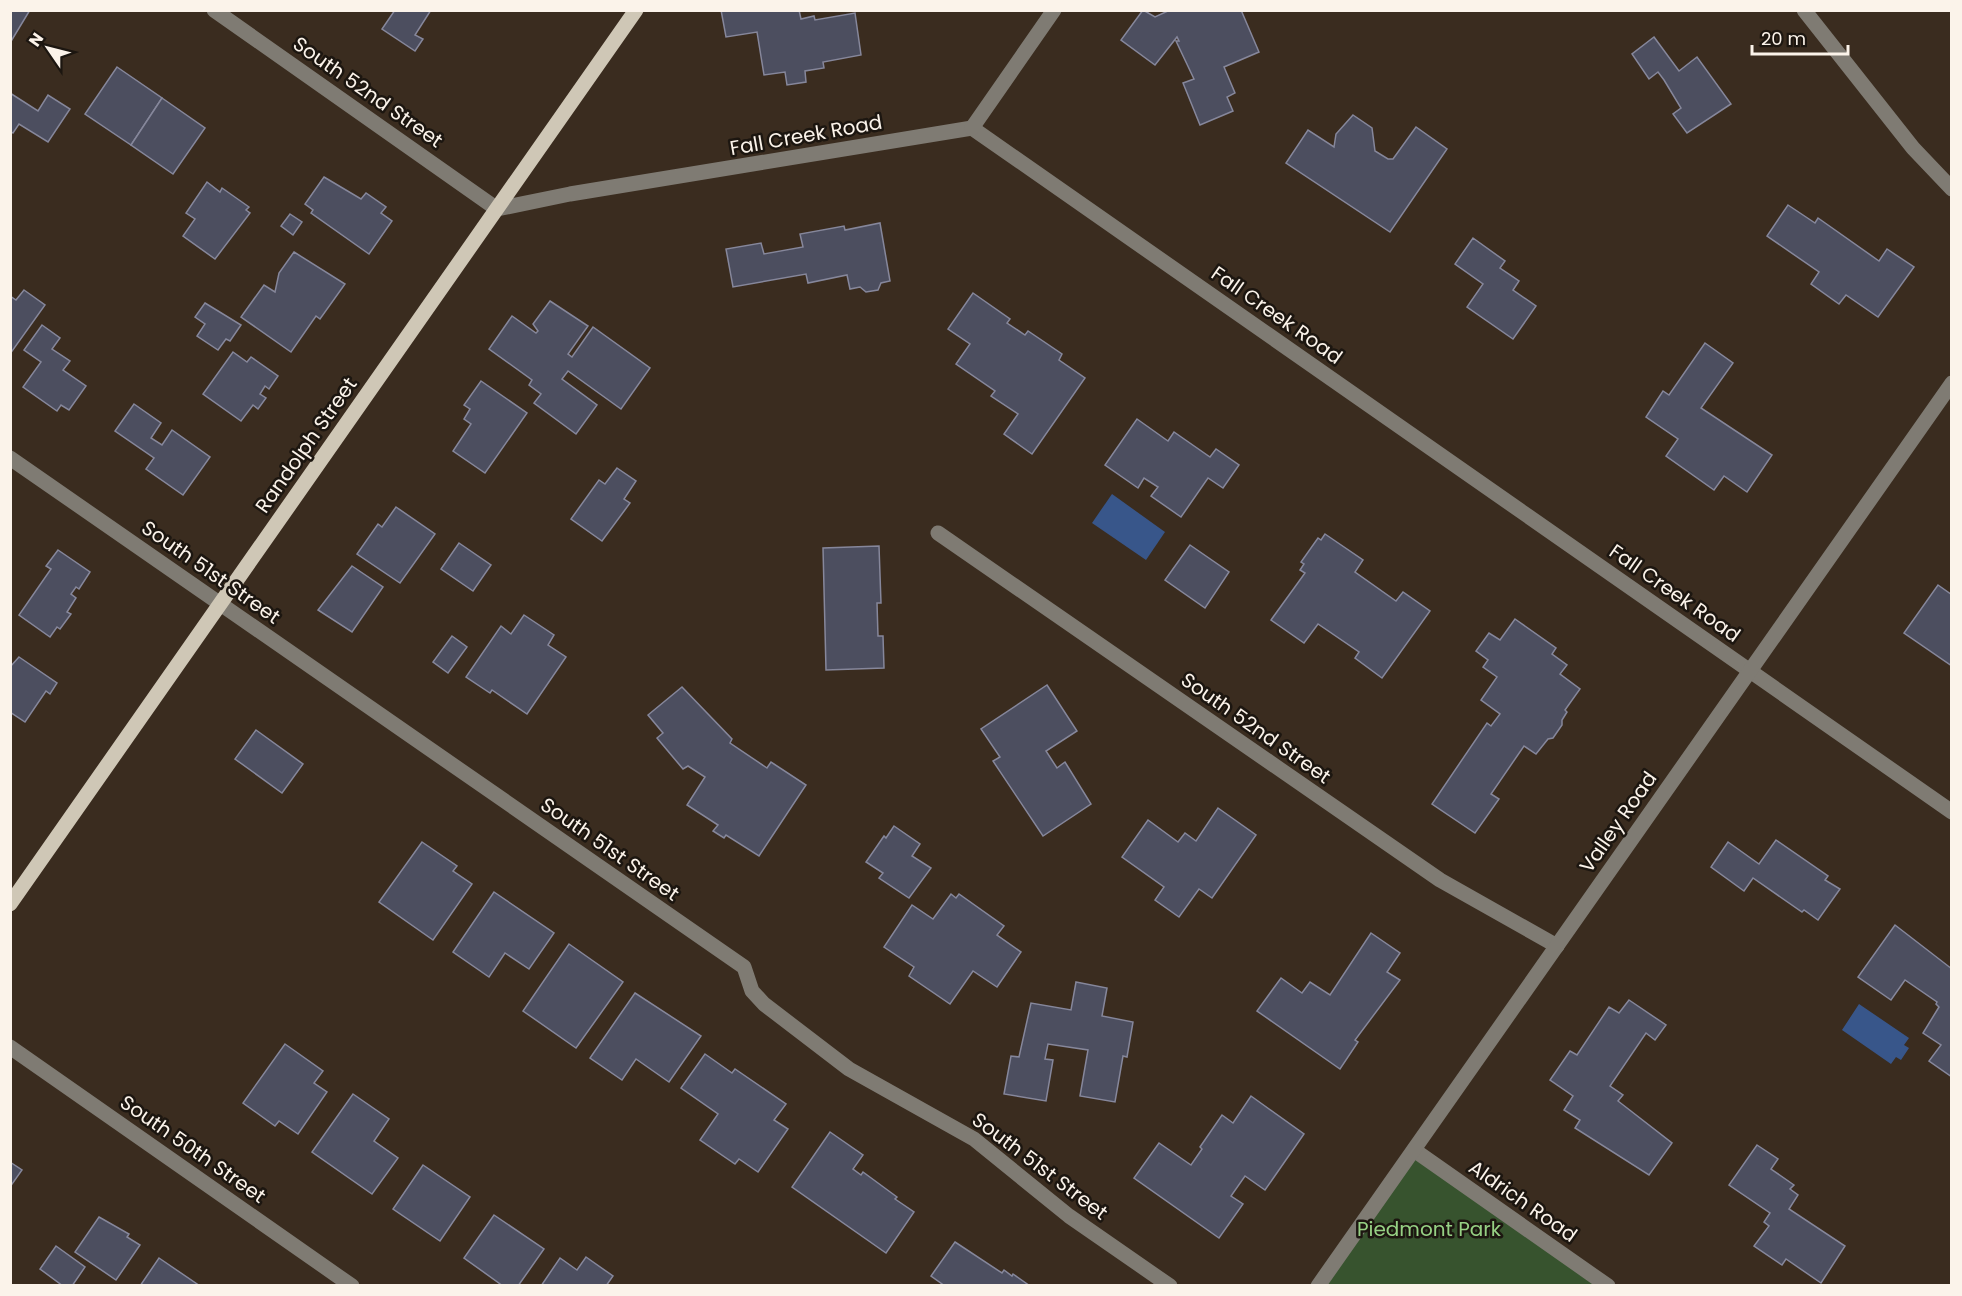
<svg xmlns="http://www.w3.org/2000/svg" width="1962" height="1296" viewBox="0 0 1962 1296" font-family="Poppins,sans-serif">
  <rect width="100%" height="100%" fill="#3a2c1f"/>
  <polygon fill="#37532e" points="1414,1150 1608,1286 1318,1286"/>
  <g fill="#38568a">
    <polygon points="1112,494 1165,532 1146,560 1092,523"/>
    <polygon points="1859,1004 1909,1038 1904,1045 1909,1048 1901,1060 1896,1057 1891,1064 1842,1030"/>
  </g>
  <g fill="#4c4e5f" stroke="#86879b" stroke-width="1.5">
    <polygon points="10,10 30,10 10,43"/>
    <polygon points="395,10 431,10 415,35 423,39 415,51 382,29"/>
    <polygon points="721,10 799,10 801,19 814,16 815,20 855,13 861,55 823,62 824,68 805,71 806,82 787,85 785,72 764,75 757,32 726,37"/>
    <polygon points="1143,10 1155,17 1170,10 1241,10 1259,52 1224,67 1235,93 1227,97 1233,111 1200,125 1183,83 1194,79 1176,41 1179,41 1177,37 1155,65 1121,40"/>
    <polygon points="1654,37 1679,71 1697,57 1731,104 1687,133 1673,114 1681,108 1664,80 1658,72 1649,79 1632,54"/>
    <polygon points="117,67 162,98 131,145 85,114"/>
    <polygon points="10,93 38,111 48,95 70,109 48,142 19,124 13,133 10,131"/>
    <polygon points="162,98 205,128 173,174 131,145"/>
    <polygon points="1353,115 1372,128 1375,151 1388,159 1393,159 1416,127 1447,149 1390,232 1286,163 1308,130 1334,147 1336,134"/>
    <polygon points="324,177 361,199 366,193 386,207 381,213 392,221 369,254 311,213 313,210 305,204"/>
    <polygon points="207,182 220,192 222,188 249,207 246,210 250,213 215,259 183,236 195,219 186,213"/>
    <polygon points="1788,205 1815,223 1818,218 1879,261 1887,249 1914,267 1878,317 1846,295 1839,304 1811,284 1819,272 1767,236"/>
    <polygon points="290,214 302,222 293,235 281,226"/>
    <polygon points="880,223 890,281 881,283 878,290 866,292 860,287 850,289 847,275 808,283 806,274 733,287 726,249 761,243 764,254 803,247 800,234 844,226 845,230"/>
    <polygon points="1473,238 1505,261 1500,268 1519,281 1513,290 1536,306 1513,339 1467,307 1483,284 1455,264"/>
    <polygon points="294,252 345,284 320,319 316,316 291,352 241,317 264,285 275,292 279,273"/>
    <polygon points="24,290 45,305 10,354 10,296 16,300"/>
    <polygon points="973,293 1010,319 1007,323 1025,335 1028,331 1062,354 1059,360 1085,378 1032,454 1004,434 1018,414 991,396 995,391 956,364 970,344 948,329"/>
    <polygon points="550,301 588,326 568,354 572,357 593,327 650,368 621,409 568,371 562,379 597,405 576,434 534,403 541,394 529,385 532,380 489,349 512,316 536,333 538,331 533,324"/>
    <polygon points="205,303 241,325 230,341 226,339 218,350 197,336 205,324 195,317"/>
    <polygon points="42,325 60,338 52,349 70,361 63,370 86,386 69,410 61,405 57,411 23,387 41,362 24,350"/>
    <polygon points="1705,343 1733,363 1701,408 1772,455 1747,492 1724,476 1714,490 1666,456 1678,439 1646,417 1663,391 1669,395"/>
    <polygon points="233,352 247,362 251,357 278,376 269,389 265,386 260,394 266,398 258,409 253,405 241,421 203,394"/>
    <polygon points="481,381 527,413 485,473 453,451 471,424 464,419 470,409 464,405"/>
    <polygon points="134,404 161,423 151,438 162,445 172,430 210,457 183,495 146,469 154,458 115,431"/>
    <polygon points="1137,419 1168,441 1174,432 1210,457 1216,449 1239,465 1223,488 1208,478 1181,517 1151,496 1158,487 1144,478 1138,488 1105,465"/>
    <polygon points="617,468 636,481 624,499 630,503 602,541 571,519 599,480 605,484"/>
    <polygon points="396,507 435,534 400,583 357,554 378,524 382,527"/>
    <polygon points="1325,534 1363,560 1355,572 1396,601 1403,592 1430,611 1382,678 1355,658 1359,652 1318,624 1304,643 1271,620 1305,573 1300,570 1304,564 1301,562 1318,538 1321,540"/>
    <polygon points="459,543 491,565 473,591 441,569"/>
    <polygon points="1190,545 1229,572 1205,608 1165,580"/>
    <polygon points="879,546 881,603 877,603 878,636 883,636 884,668 826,670 823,548"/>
    <polygon points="58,550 90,572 79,589 76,587 71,594 76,598 67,612 71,614 60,629 57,627 50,637 19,615 51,569 46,566"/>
    <polygon points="352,566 383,587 352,632 318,610"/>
    <polygon points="1938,585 1952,595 1952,666 1904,633"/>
    <polygon points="524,615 554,635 548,645 566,657 527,714 492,690 490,693 466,677 501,626 511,634"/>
    <polygon points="1515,619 1556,648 1552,654 1567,665 1560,674 1580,689 1565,710 1567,712 1562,720 1562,725 1553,738 1548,739 1536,754 1524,746 1491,794 1499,799 1475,833 1432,804 1487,723 1491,726 1500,714 1481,700 1497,677 1483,667 1488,660 1476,651 1489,633 1500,640"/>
    <polygon points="452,636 467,647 448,673 433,662"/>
    <polygon points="19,657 57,683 50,694 46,691 25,722 10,712 10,667"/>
    <polygon points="1047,685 1077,731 1046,751 1057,768 1065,762 1091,804 1043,836 993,761 1000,757 981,729"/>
    <polygon points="682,687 732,739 730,743 767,768 771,762 806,785 759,856 726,835 724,838 713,831 718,825 687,805 705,777 688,766 683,769 657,738 663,733 648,715"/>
    <polygon points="256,730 303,764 282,793 235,759"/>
    <polygon points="1218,808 1256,835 1212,898 1199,889 1179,917 1155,900 1164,887 1122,857 1148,820 1178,842 1185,833 1196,841"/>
    <polygon points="894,826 920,844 912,856 931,868 909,898 879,878 883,873 866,862 884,836 886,838"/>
    <polygon points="1776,840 1828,876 1825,880 1840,889 1818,920 1804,910 1802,912 1753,878 1744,891 1711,867 1728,842 1759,864"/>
    <polygon points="422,842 457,866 453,871 472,884 433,940 379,902"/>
    <polygon points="494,892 554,933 529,969 505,953 489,977 453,952"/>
    <polygon points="951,894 956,898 959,894 1004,926 997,935 1021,952 997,987 973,971 950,1004 909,976 914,967 884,947 912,905 933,919"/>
    <polygon points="1895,925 1952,969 1952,1077 1929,1061 1941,1045 1923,1033 1939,1007 1936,1004 1937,1002 1905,980 1891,1000 1858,977"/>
    <polygon points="1371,933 1400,953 1387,972 1400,980 1355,1040 1358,1042 1340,1069 1257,1011 1281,978 1302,993 1310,982 1330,995"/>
    <polygon points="569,944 623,982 576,1048 523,1011"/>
    <polygon points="1076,982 1107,988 1102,1016 1133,1022 1127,1057 1123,1056 1115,1102 1080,1096 1088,1050 1048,1044 1045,1059 1053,1060 1046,1101 1004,1094 1011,1056 1019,1057 1031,1003 1071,1010"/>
    <polygon points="635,993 701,1036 669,1082 636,1059 622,1080 590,1058"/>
    <polygon points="1629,1000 1666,1025 1655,1040 1646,1033 1610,1086 1623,1095 1618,1101 1672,1143 1649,1175 1575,1128 1580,1120 1564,1110 1573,1096 1550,1080 1570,1051 1577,1055 1609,1007 1619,1013"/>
    <polygon points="285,1044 323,1071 314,1083 327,1092 298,1134 279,1121 275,1126 243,1103"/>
    <polygon points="705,1054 732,1073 735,1069 786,1104 774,1120 788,1129 758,1172 739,1159 735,1164 700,1140 718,1114 681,1088"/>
    <polygon points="353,1094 389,1119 374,1141 398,1158 372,1194 312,1152"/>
    <polygon points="1251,1096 1304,1134 1265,1190 1245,1176 1231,1196 1243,1204 1219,1238 1134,1178 1159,1143 1191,1165 1202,1149 1200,1147 1222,1115 1233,1123"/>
    <polygon points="830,1132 863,1155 853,1169 861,1175 863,1172 897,1197 895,1199 914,1212 886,1253 792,1187"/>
    <polygon points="1757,1145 1778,1159 1771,1169 1794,1185 1790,1189 1798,1195 1789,1209 1845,1246 1821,1283 1786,1259 1782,1265 1754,1246 1769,1226 1764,1222 1770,1213 1729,1185"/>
    <polygon points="10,1162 22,1170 10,1187"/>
    <polygon points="423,1165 470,1197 440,1241 393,1209"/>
    <polygon points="494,1215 544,1249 518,1286 503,1286 464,1258"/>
    <polygon points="99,1217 129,1234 127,1237 140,1245 116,1280 75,1252"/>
    <polygon points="955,1242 1002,1273 1004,1270 1012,1276 1013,1274 1030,1286 945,1286 931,1276"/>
    <polygon points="56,1246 85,1267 72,1286 63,1286 40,1269"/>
    <polygon points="586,1257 613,1276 606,1286 541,1286 560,1258 577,1270"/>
    <polygon points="159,1258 200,1286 140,1286"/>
  </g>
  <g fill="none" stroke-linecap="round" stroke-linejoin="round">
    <g stroke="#7f7b73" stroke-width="15">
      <polyline points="214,10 497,209 570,194 972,128 1952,812"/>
      <polyline points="1804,10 1913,148 1952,189"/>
      <polyline points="972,128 1054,10"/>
      <polyline points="10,458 744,967 752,991 764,1004 849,1069 974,1139 1069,1216 1170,1286"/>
      <polyline points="938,533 1440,880 1557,946"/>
      <polyline points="10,1047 352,1286"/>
      <polyline points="1414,1150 1608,1286"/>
      <polyline points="1318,1286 1952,383"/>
    </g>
    <polyline stroke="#cfc7b6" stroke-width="15" points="10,904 636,10"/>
  </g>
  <g text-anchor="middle" stroke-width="5" stroke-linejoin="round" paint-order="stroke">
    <g font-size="20" fill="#fbf3ea" stroke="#1c1610">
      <text transform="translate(368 92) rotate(35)" y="7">South 52nd Street</text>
      <text transform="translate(806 135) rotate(-10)" y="7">Fall Creek Road</text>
      <text transform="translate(1277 315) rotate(35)" y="7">Fall Creek Road</text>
      <text transform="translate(306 445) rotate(-55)" y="7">Randolph Street</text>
      <text transform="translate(211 572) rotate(35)" y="7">South 51st Street</text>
      <text transform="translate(1675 593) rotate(35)" y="7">Fall Creek Road</text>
      <text transform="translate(1256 728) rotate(35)" y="7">South 52nd Street</text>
      <text transform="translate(1618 822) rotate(-55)" y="7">Valley Road</text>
      <text transform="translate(610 849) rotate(35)" y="7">South 51st Street</text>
      <text transform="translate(193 1149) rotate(35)" y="7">South 50th Street</text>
      <text transform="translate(1040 1166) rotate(37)" y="7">South 51st Street</text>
      <text transform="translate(1523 1201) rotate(35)" y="7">Aldrich Road</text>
    </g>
    <g font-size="20" fill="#96d184" stroke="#1c1610">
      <text x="1429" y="1236">Piedmont Park</text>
    </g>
  </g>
  <rect width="1962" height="1296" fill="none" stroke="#fbf3ea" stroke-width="24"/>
  <g transform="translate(48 48) rotate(305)" stroke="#1c1610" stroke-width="4.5" paint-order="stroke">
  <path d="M0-4.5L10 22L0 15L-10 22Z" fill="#fbf3ea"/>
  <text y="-9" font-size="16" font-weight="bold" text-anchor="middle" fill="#fbf3ea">N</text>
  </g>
  <path d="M1752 45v9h96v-9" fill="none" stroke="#fbf3ea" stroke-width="3"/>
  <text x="1761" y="45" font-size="18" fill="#fbf3ea" stroke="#1c1610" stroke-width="4.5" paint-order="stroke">20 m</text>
</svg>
